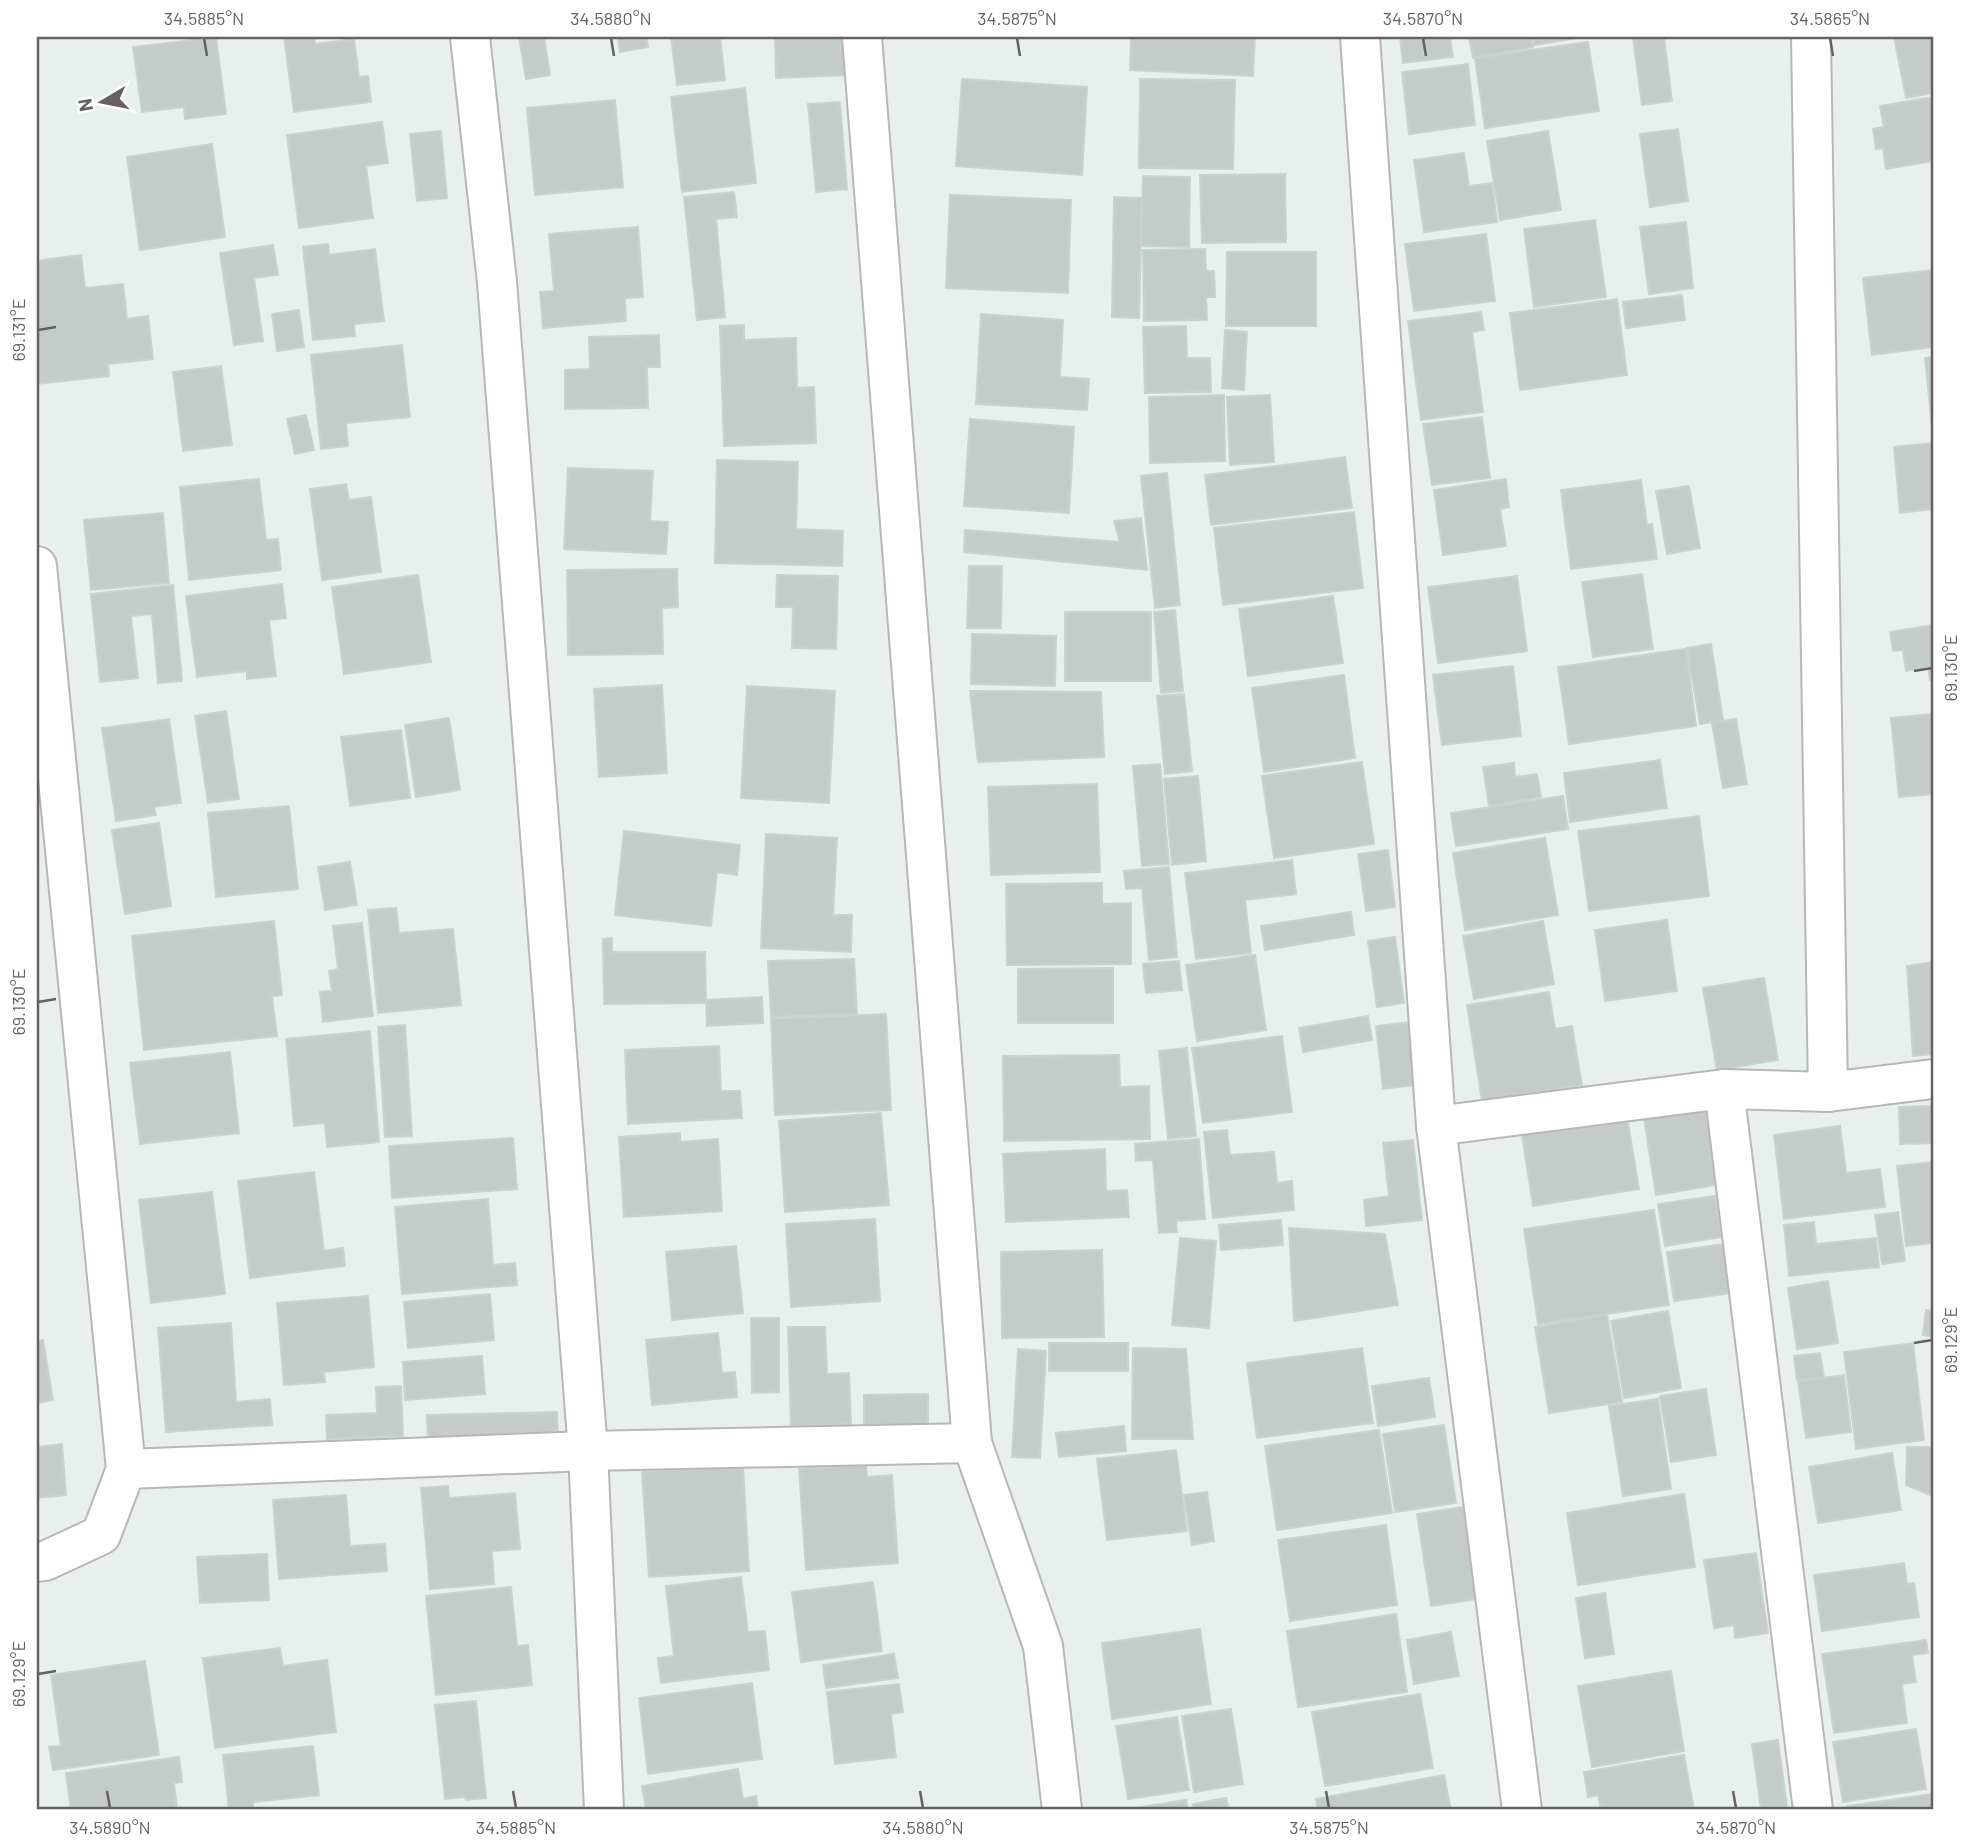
<svg xmlns="http://www.w3.org/2000/svg" width="1970" height="1847" viewBox="0 0 1970 1847" font-family="Barlow,sans-serif">
  <rect width="100%" height="100%" fill="#e8f0ee"/>
  <g fill="#c4ccc9" stroke="#c6d4d0" stroke-width="2">
    <polygon points="216,37 226,114 185,119 184,107 142,112 133,47"/>
    <polygon points="284,37 314,37 315,44 354,39 359,77 368,76 371,102 294,112"/>
    <polygon points="519,37 544,37 550,75 526,79"/>
    <polygon points="618,37 646,37 648,47 620,52"/>
    <polygon points="671,37 720,37 725,80 677,85"/>
    <polygon points="775,37 850,37 851,75 776,78"/>
    <polygon points="1131,37 1255,37 1253,76 1130,70"/>
    <polygon points="1400,37 1450,37 1453,57 1403,63"/>
    <polygon points="1469,37 1531,37 1533,47 1473,58"/>
    <polygon points="1533,37 1578,37 1578,38 1534,45"/>
    <polygon points="1645,37 1664,37 1672,101 1642,105 1633,38"/>
    <polygon points="1894,37 1933,37 1933,93 1906,98"/>
    <polygon points="1588,42 1599,111 1485,128 1475,58"/>
    <polygon points="1468,64 1475,125 1409,134 1402,72"/>
    <polygon points="962,79 1087,87 1082,175 956,166"/>
    <polygon points="1140,79 1235,80 1233,169 1139,168"/>
    <polygon points="745,88 756,183 682,192 671,97"/>
    <polygon points="1933,97 1933,161 1886,169 1883,148 1876,149 1873,129 1884,127 1880,106"/>
    <polygon points="615,100 623,187 535,195 527,108"/>
    <polygon points="840,102 847,189 816,192 808,104"/>
    <polygon points="382,122 388,163 366,166 373,218 299,228 287,135"/>
    <polygon points="1678,129 1688,201 1650,207 1640,134"/>
    <polygon points="441,131 447,198 417,201 410,134"/>
    <polygon points="1548,131 1561,210 1500,220 1487,141"/>
    <polygon points="212,144 225,237 140,250 127,157"/>
    <polygon points="1464,153 1469,186 1492,183 1497,222 1424,232 1414,160"/>
    <polygon points="1285,174 1286,242 1202,243 1200,175"/>
    <polygon points="1143,176 1190,177 1189,247 1141,246"/>
    <polygon points="734,192 737,217 716,219 725,317 697,320 684,197"/>
    <polygon points="950,195 1071,200 1068,293 946,288"/>
    <polygon points="1114,197 1142,198 1139,318 1112,317"/>
    <polygon points="1595,220 1606,297 1534,307 1524,229"/>
    <polygon points="1686,222 1693,288 1649,294 1640,227"/>
    <polygon points="638,227 643,297 625,298 626,321 543,328 540,292 554,291 549,234"/>
    <polygon points="1486,234 1495,301 1414,311 1405,244"/>
    <polygon points="328,244 329,255 375,249 384,321 354,324 355,336 313,340 303,247"/>
    <polygon points="273,245 278,275 254,278 263,341 234,345 220,253"/>
    <polygon points="1205,249 1206,271 1214,271 1215,297 1206,297 1207,320 1144,321 1143,250"/>
    <polygon points="1227,252 1316,252 1316,326 1226,326"/>
    <polygon points="81,255 85,288 123,284 127,319 148,316 153,359 108,364 109,376 37,384 37,263 42,260"/>
    <polygon points="1933,270 1933,347 1872,355 1863,278"/>
    <polygon points="1682,295 1685,320 1626,328 1623,302"/>
    <polygon points="1617,299 1627,375 1520,390 1510,313"/>
    <polygon points="299,310 304,347 277,351 272,314"/>
    <polygon points="1481,312 1484,330 1472,332 1483,412 1421,420 1408,321"/>
    <polygon points="981,314 1063,320 1060,377 1089,379 1087,410 976,404"/>
    <polygon points="744,325 744,340 796,338 797,388 814,387 816,443 724,446 720,326"/>
    <polygon points="1186,326 1187,358 1210,358 1211,392 1145,393 1143,327"/>
    <polygon points="1225,330 1247,332 1244,390 1222,388"/>
    <polygon points="659,335 660,367 647,367 648,408 565,409 565,370 590,369 589,337"/>
    <polygon points="402,345 410,417 346,423 348,446 321,449 311,355"/>
    <polygon points="1933,357 1933,436 1925,358"/>
    <polygon points="221,366 232,445 183,451 173,372"/>
    <polygon points="1224,395 1225,461 1150,463 1149,397"/>
    <polygon points="1270,395 1274,462 1230,465 1227,397"/>
    <polygon points="306,415 314,450 295,454 287,419"/>
    <polygon points="1482,417 1490,478 1432,485 1423,424"/>
    <polygon points="970,419 1074,427 1069,513 964,506"/>
    <polygon points="1933,443 1933,509 1900,513 1894,447"/>
    <polygon points="1345,457 1352,508 1211,525 1205,475"/>
    <polygon points="717,460 798,462 796,529 843,531 842,566 715,563"/>
    <polygon points="568,468 653,471 650,521 668,522 666,554 564,549"/>
    <polygon points="1167,473 1180,605 1155,608 1141,476"/>
    <polygon points="259,479 266,540 278,539 281,570 189,580 180,487"/>
    <polygon points="1506,479 1509,507 1500,509 1506,546 1443,555 1434,490"/>
    <polygon points="1641,480 1647,525 1652,524 1657,559 1571,569 1561,490"/>
    <polygon points="346,484 349,500 371,497 381,572 322,580 310,489"/>
    <polygon points="1689,486 1700,548 1667,554 1656,491"/>
    <polygon points="1354,512 1363,588 1223,605 1214,528"/>
    <polygon points="163,513 169,583 91,590 84,520"/>
    <polygon points="1141,518 1147,570 964,552 965,530 1120,542 1114,521"/>
    <polygon points="969,566 1002,566 1001,628 967,628"/>
    <polygon points="677,569 678,607 662,608 663,654 568,655 567,570"/>
    <polygon points="1642,574 1653,649 1593,657 1582,582"/>
    <polygon points="418,575 431,662 344,674 332,587"/>
    <polygon points="777,575 838,576 836,649 792,648 793,607 776,607"/>
    <polygon points="1517,576 1527,651 1438,663 1428,587"/>
    <polygon points="282,584 286,618 269,620 276,676 247,679 247,671 197,677 186,596"/>
    <polygon points="173,585 182,681 158,683 152,614 131,616 138,678 100,682 91,594"/>
    <polygon points="1333,596 1343,663 1248,676 1239,609"/>
    <polygon points="1175,610 1183,691 1161,693 1154,612"/>
    <rect x="1065" y="612" width="86" height="69"/>
    <polygon points="1933,625 1933,680 1930,680 1928,667 1906,671 1903,650 1893,651 1890,632"/>
    <polygon points="972,634 1056,636 1055,686 971,684"/>
    <polygon points="1711,644 1723,720 1700,724 1687,648"/>
    <polygon points="1686,649 1696,726 1569,744 1558,667"/>
    <polygon points="1513,666 1521,736 1442,745 1433,675"/>
    <polygon points="1344,675 1355,758 1264,772 1252,688"/>
    <polygon points="662,685 667,773 599,777 594,689"/>
    <polygon points="747,686 835,691 829,803 741,798"/>
    <polygon points="970,691 1101,692 1104,757 978,762"/>
    <polygon points="1184,694 1192,771 1165,774 1157,696"/>
    <polygon points="226,711 239,799 208,803 195,716"/>
    <polygon points="1933,714 1933,794 1899,797 1891,718"/>
    <polygon points="449,718 460,790 416,797 405,725"/>
    <polygon points="169,719 181,803 154,807 156,815 116,821 102,728"/>
    <polygon points="1736,719 1747,784 1723,788 1712,723"/>
    <polygon points="401,730 410,798 350,806 341,737"/>
    <polygon points="1660,760 1667,808 1570,822 1564,773"/>
    <polygon points="1362,762 1374,844 1274,858 1262,776"/>
    <polygon points="1514,763 1515,777 1537,774 1541,797 1489,806 1483,767"/>
    <polygon points="1160,764 1169,864 1142,866 1133,766"/>
    <polygon points="1198,776 1206,861 1172,865 1164,779"/>
    <polygon points="1097,784 1100,872 991,875 988,787"/>
    <polygon points="1563,796 1568,829 1456,846 1451,813"/>
    <polygon points="289,806 298,889 216,897 208,813"/>
    <polygon points="1699,816 1709,896 1589,911 1578,831"/>
    <polygon points="159,823 171,906 125,914 112,830"/>
    <polygon points="624,831 740,845 737,875 717,872 711,926 615,915"/>
    <polygon points="766,834 837,838 833,915 852,915 851,952 761,948"/>
    <polygon points="1545,838 1558,915 1465,930 1453,853"/>
    <polygon points="1388,850 1395,907 1366,911 1358,854"/>
    <polygon points="1292,860 1296,894 1245,900 1251,953 1196,959 1185,873"/>
    <polygon points="350,862 357,905 325,910 318,867"/>
    <polygon points="1169,867 1177,957 1149,960 1142,888 1126,889 1124,871"/>
    <polygon points="1102,883 1102,904 1131,903 1131,964 1007,965 1006,884"/>
    <polygon points="396,908 399,933 453,929 461,1005 378,1013 368,910"/>
    <polygon points="1351,912 1354,935 1265,950 1261,926"/>
    <polygon points="1667,920 1677,991 1605,1001 1595,930"/>
    <polygon points="274,921 282,995 272,996 277,1036 144,1050 132,936"/>
    <polygon points="1543,921 1554,984 1474,999 1463,936"/>
    <polygon points="362,923 373,1016 323,1022 320,992 332,991 329,971 338,969 333,926"/>
    <polygon points="1395,937 1404,1003 1377,1007 1368,941"/>
    <polygon points="612,938 612,952 705,952 706,1003 604,1004 603,939"/>
    <polygon points="1255,955 1266,1030 1197,1041 1186,965"/>
    <polygon points="854,959 857,1014 771,1017 768,961"/>
    <polygon points="1179,961 1182,990 1146,993 1143,964"/>
    <polygon points="1933,962 1933,1054 1913,1056 1907,966"/>
    <polygon points="1113,968 1113,1023 1018,1023 1018,969"/>
    <polygon points="1764,978 1778,1060 1717,1070 1703,988"/>
    <polygon points="1549,992 1555,1029 1572,1026 1582,1085 1482,1101 1467,1005"/>
    <polygon points="762,997 763,1023 707,1026 706,1000"/>
    <polygon points="886,1014 891,1110 775,1115 771,1019"/>
    <polygon points="1368,1016 1372,1040 1303,1052 1299,1028"/>
    <polygon points="1409,1022 1416,1085 1383,1089 1376,1026"/>
    <polygon points="405,1025 412,1136 385,1137 378,1027"/>
    <polygon points="370,1031 379,1142 327,1147 325,1123 294,1126 286,1039"/>
    <polygon points="1282,1036 1292,1112 1203,1123 1192,1048"/>
    <polygon points="719,1046 721,1091 740,1091 742,1118 628,1124 625,1050"/>
    <polygon points="1187,1048 1196,1136 1168,1139 1159,1051"/>
    <polygon points="230,1052 239,1133 140,1144 130,1063"/>
    <polygon points="1119,1055 1120,1087 1149,1086 1150,1139 1004,1141 1003,1056"/>
    <polygon points="1708,1102 1721,1184 1656,1195 1643,1112"/>
    <polygon points="1933,1106 1933,1143 1900,1144 1899,1107"/>
    <polygon points="1626,1111 1639,1189 1533,1206 1521,1128"/>
    <polygon points="881,1113 889,1205 785,1212 779,1121"/>
    <polygon points="1840,1126 1846,1173 1880,1169 1885,1207 1784,1219 1774,1135"/>
    <polygon points="1227,1130 1230,1155 1274,1152 1277,1183 1292,1181 1294,1210 1213,1218 1204,1132"/>
    <polygon points="680,1133 680,1142 718,1139 722,1211 624,1217 619,1137"/>
    <polygon points="513,1138 517,1189 392,1198 389,1146"/>
    <polygon points="1199,1139 1205,1219 1176,1221 1177,1232 1159,1233 1153,1160 1136,1161 1135,1144"/>
    <polygon points="1413,1140 1422,1220 1366,1226 1364,1200 1389,1196 1383,1143"/>
    <polygon points="1105,1149 1106,1191 1127,1190 1129,1217 1006,1222 1003,1154"/>
    <polygon points="1933,1162 1933,1243 1906,1246 1897,1166"/>
    <polygon points="314,1172 324,1251 343,1248 345,1266 250,1278 238,1181"/>
    <polygon points="212,1192 225,1294 151,1303 139,1200"/>
    <polygon points="1715,1196 1722,1237 1665,1246 1658,1204"/>
    <polygon points="488,1199 493,1265 515,1263 517,1285 402,1294 395,1207"/>
    <polygon points="1654,1210 1669,1305 1538,1324 1524,1229"/>
    <polygon points="1898,1212 1905,1261 1882,1264 1875,1215"/>
    <polygon points="875,1219 880,1301 791,1307 786,1224"/>
    <polygon points="1281,1220 1283,1245 1221,1250 1219,1225"/>
    <polygon points="1814,1222 1816,1244 1876,1238 1879,1267 1789,1276 1784,1225"/>
    <polygon points="1289,1228 1385,1234 1398,1305 1294,1321"/>
    <polygon points="1180,1238 1216,1241 1209,1328 1172,1325"/>
    <polygon points="1725,1244 1732,1293 1674,1301 1667,1252"/>
    <polygon points="736,1246 743,1313 672,1320 666,1252"/>
    <polygon points="1102,1250 1104,1337 1002,1338 1001,1252"/>
    <polygon points="1828,1281 1838,1343 1797,1349 1788,1288"/>
    <polygon points="490,1294 494,1340 408,1348 404,1302"/>
    <polygon points="368,1296 374,1367 324,1372 325,1382 284,1385 277,1303"/>
    <polygon points="1926,1310 1933,1311 1933,1337 1923,1335"/>
    <polygon points="1668,1311 1681,1388 1624,1398 1611,1321"/>
    <polygon points="1607,1315 1622,1402 1549,1413 1535,1327"/>
    <polygon points="751,1318 779,1318 779,1392 752,1393"/>
    <polygon points="231,1323 236,1402 270,1399 272,1425 166,1432 158,1328"/>
    <polygon points="788,1327 825,1327 827,1374 849,1373 851,1424 791,1426"/>
    <polygon points="718,1333 722,1373 735,1372 737,1397 652,1405 646,1340"/>
    <polygon points="43,1340 53,1400 37,1403 37,1341"/>
    <rect x="1049" y="1343" width="79" height="28"/>
    <polygon points="1913,1343 1924,1440 1856,1449 1844,1352"/>
    <polygon points="1133,1348 1186,1349 1193,1439 1132,1439"/>
    <polygon points="1362,1348 1373,1423 1257,1438 1247,1363"/>
    <polygon points="1018,1349 1046,1351 1040,1458 1012,1457"/>
    <polygon points="1820,1353 1824,1377 1797,1380 1794,1356"/>
    <polygon points="482,1356 485,1394 405,1400 403,1362"/>
    <polygon points="1844,1375 1851,1432 1806,1438 1798,1381"/>
    <polygon points="1429,1378 1435,1417 1378,1426 1372,1386"/>
    <polygon points="401,1386 403,1436 327,1439 326,1415 377,1413 376,1387"/>
    <polygon points="1706,1389 1716,1455 1671,1462 1660,1396"/>
    <polygon points="928,1394 928,1426 864,1427 864,1395"/>
    <polygon points="1658,1399 1671,1489 1623,1496 1609,1406"/>
    <polygon points="557,1412 558,1439 428,1442 427,1415"/>
    <polygon points="1444,1425 1456,1503 1395,1512 1383,1434"/>
    <polygon points="1124,1426 1126,1451 1059,1457 1056,1433"/>
    <polygon points="1379,1430 1392,1513 1277,1530 1265,1446"/>
    <polygon points="62,1444 66,1495 37,1498 37,1447"/>
    <polygon points="1907,1447 1933,1447 1933,1496 1906,1485"/>
    <polygon points="1176,1450 1187,1531 1107,1540 1097,1459"/>
    <polygon points="1892,1453 1901,1510 1818,1523 1809,1467"/>
    <polygon points="866,1464 867,1477 892,1475 898,1563 806,1570 799,1469"/>
    <polygon points="743,1466 749,1571 649,1577 642,1472"/>
    <polygon points="448,1486 449,1498 515,1493 520,1549 492,1551 494,1584 430,1589 421,1488"/>
    <polygon points="1207,1492 1214,1541 1192,1545 1184,1495"/>
    <polygon points="1684,1494 1695,1567 1578,1585 1567,1513"/>
    <polygon points="346,1495 350,1546 385,1544 387,1571 279,1579 273,1500"/>
    <polygon points="1476,1505 1490,1597 1431,1606 1417,1514"/>
    <polygon points="1386,1525 1397,1605 1290,1621 1278,1540"/>
    <polygon points="1756,1553 1768,1633 1735,1638 1734,1625 1714,1628 1704,1560"/>
    <polygon points="267,1554 269,1600 200,1603 197,1557"/>
    <polygon points="1904,1563 1907,1584 1914,1583 1919,1617 1822,1631 1814,1575"/>
    <polygon points="741,1577 748,1632 765,1631 769,1670 661,1683 658,1658 674,1656 666,1586"/>
    <polygon points="873,1582 882,1651 801,1662 792,1592"/>
    <polygon points="511,1587 517,1646 528,1645 532,1685 436,1695 426,1596"/>
    <polygon points="1605,1593 1614,1654 1585,1658 1576,1598"/>
    <polygon points="1396,1614 1407,1692 1298,1707 1287,1631"/>
    <polygon points="1200,1629 1211,1704 1112,1719 1102,1643"/>
    <polygon points="1451,1632 1459,1676 1414,1684 1407,1640"/>
    <polygon points="1926,1640 1928,1653 1912,1655 1916,1682 1902,1684 1907,1723 1834,1733 1822,1654"/>
    <polygon points="280,1648 283,1666 327,1660 336,1732 215,1748 203,1658"/>
    <polygon points="894,1654 898,1678 826,1688 823,1665"/>
    <polygon points="145,1661 159,1755 53,1770 49,1747 61,1746 51,1675"/>
    <polygon points="1671,1671 1684,1751 1592,1767 1578,1686"/>
    <polygon points="752,1683 762,1759 648,1774 639,1698"/>
    <polygon points="899,1684 903,1712 891,1714 896,1757 835,1764 827,1692"/>
    <polygon points="1420,1694 1433,1768 1325,1786 1312,1712"/>
    <polygon points="476,1701 486,1798 466,1800 465,1797 445,1799 435,1705"/>
    <polygon points="1231,1709 1243,1784 1194,1792 1182,1716"/>
    <polygon points="1177,1717 1189,1790 1128,1799 1116,1726"/>
    <polygon points="1916,1729 1926,1789 1843,1802 1833,1742"/>
    <polygon points="1778,1740 1787,1807 1761,1810 1752,1744"/>
    <polygon points="313,1746 319,1795 253,1802 253,1809 229,1810 223,1755"/>
    <polygon points="1684,1755 1694,1810 1601,1810 1598,1795 1588,1797 1584,1772"/>
    <polygon points="179,1757 182,1782 174,1783 177,1810 71,1810 66,1773"/>
    <polygon points="738,1769 743,1799 756,1796 758,1810 646,1810 642,1786"/>
    <polygon points="1444,1775 1451,1810 1318,1810 1316,1799"/>
    <polygon points="1933,1794 1933,1810 1848,1810 1847,1806"/>
    <polygon points="1226,1798 1229,1810 1194,1810 1193,1804"/>
    <polygon points="1186,1800 1188,1810 1128,1810 1128,1809"/>
  </g>
  <g fill="none" stroke-linecap="round" stroke-linejoin="round">
    <defs>
      <g id="minor">
        <polyline points="470,37 497,282 588,1451 604,1810"/>
        <polyline points="862,37 972,1443 1043,1646 1062,1810"/>
        <polyline points="1360,37 1436,1126 1522,1810"/>
        <polyline points="1811,37 1828,1092"/>
        <polyline points="37,566 126,1469 101,1535 45,1561 37,1562"/>
        <polyline points="1724,1089 1813,1810"/>
        <polyline points="1436,1126 1724,1089 1828,1092 1933,1079"/>
        <polyline points="126,1469 588,1451 972,1443"/>
      </g>
    </defs>
    <use href="#minor" stroke="#bbb5b8" stroke-width="42"/>
    <use href="#minor" stroke="#fff" stroke-width="38"/>
  </g>
  <path fill="none" stroke="#675f63" stroke-width="2.5" d="M204,38L207,56M611,38L614,56M1017,38L1020,56M1423,38L1426,56M1830,38L1833,56M38,330L56,327M1914,671L1932,668M38,1002L56,999M1914,1343L1932,1340M38,1674L56,1671M107,1791L110,1808M513,1791L516,1808M920,1791L923,1808M1326,1791L1329,1808M1733,1791L1736,1808"/>
  <rect width="1970" height="1847" fill="none" stroke="#ffffff" stroke-width="77"/>
  <g transform="translate(102 102) rotate(260)" stroke="#ffffff" stroke-width="5" paint-order="stroke">
  <path d="M0-5L12 26L0 18L-12 26Z" fill="#675f63"/>
  <text y="-10" font-size="19" font-weight="bold" text-anchor="middle" fill="#675f63">N</text>
  </g>
  <rect x="38" y="38" width="1894" height="1770" fill="none" stroke="#675f63" stroke-width="2.5"/>
  <g font-size="18" text-anchor="middle" fill="#675f63">
    <text x="204" y="25">34.5885°N</text>
    <text x="611" y="25">34.5880°N</text>
    <text x="1017" y="25">34.5875°N</text>
    <text x="1423" y="25">34.5870°N</text>
    <text x="1830" y="25">34.5865°N</text>
    <text transform="translate(19 330) rotate(-90)" y="6">69.131°E</text>
    <text transform="translate(1951 668) rotate(-90)" y="6">69.130°E</text>
    <text transform="translate(19 1002) rotate(-90)" y="6">69.130°E</text>
    <text transform="translate(1951 1340) rotate(-90)" y="6">69.129°E</text>
    <text transform="translate(19 1674) rotate(-90)" y="6">69.129°E</text>
    <text x="110" y="1834">34.5890°N</text>
    <text x="516" y="1834">34.5885°N</text>
    <text x="923" y="1834">34.5880°N</text>
    <text x="1329" y="1834">34.5875°N</text>
    <text x="1736" y="1834">34.5870°N</text>
  </g>
</svg>
